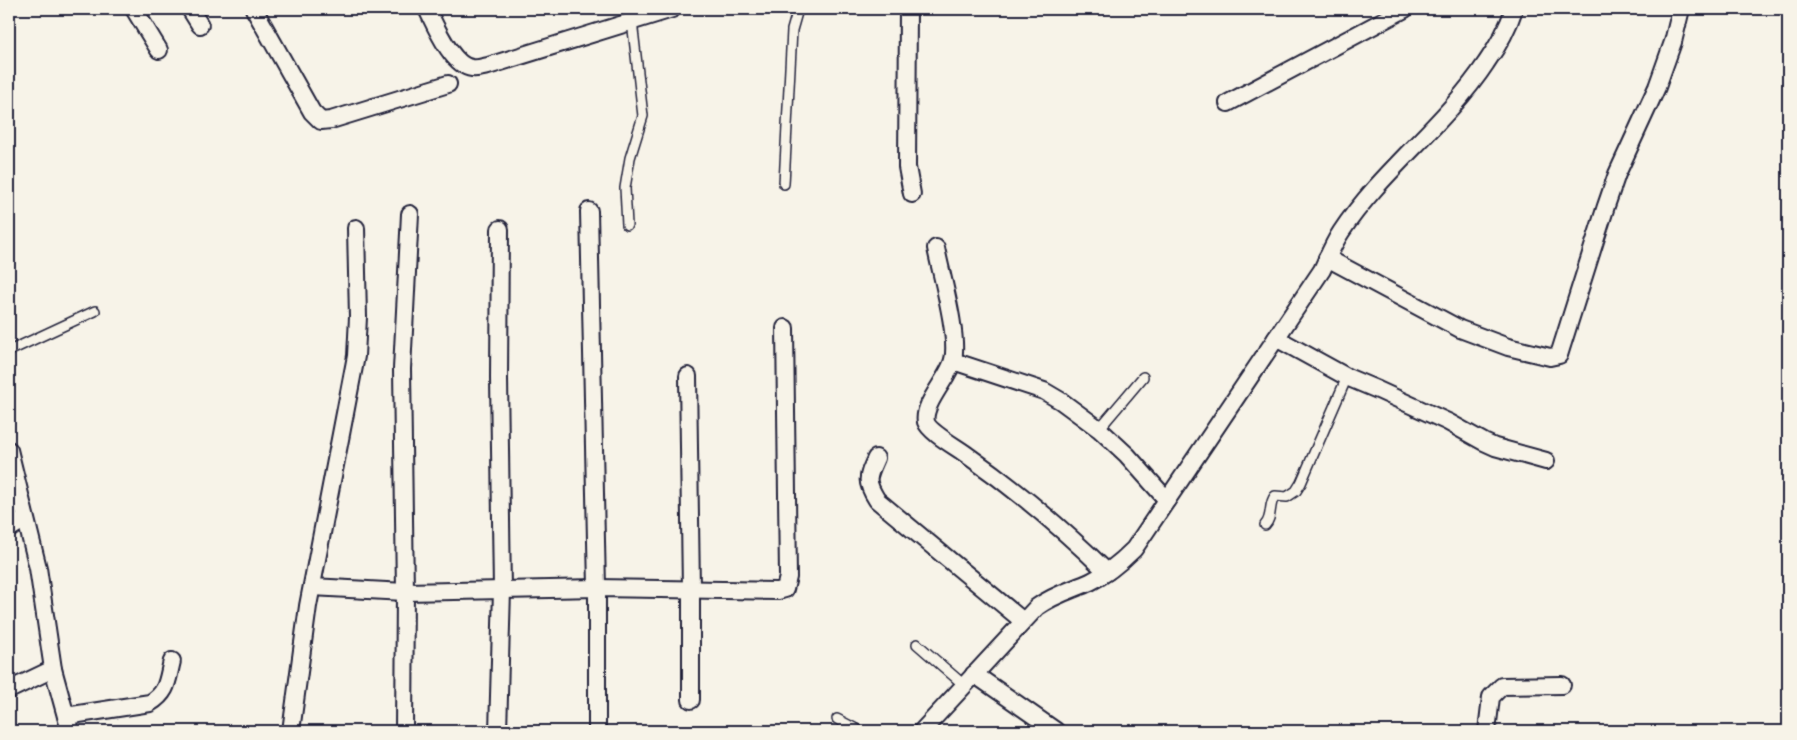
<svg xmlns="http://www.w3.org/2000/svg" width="1797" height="740" viewBox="0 0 1797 740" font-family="'Playpen Sans',sans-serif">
  <rect width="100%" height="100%" fill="#f7f3e8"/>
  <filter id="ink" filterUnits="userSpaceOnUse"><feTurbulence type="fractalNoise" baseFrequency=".02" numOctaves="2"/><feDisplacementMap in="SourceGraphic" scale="10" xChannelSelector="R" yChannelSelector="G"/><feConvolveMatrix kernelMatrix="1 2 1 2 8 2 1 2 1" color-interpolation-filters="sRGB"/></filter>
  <g filter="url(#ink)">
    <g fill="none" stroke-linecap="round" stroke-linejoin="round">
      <defs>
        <g id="lane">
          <polyline points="784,184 792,30 798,9"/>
          <polyline points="627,225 625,188 630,158 643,116 632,21"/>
          <polyline points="9,351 95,311"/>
          <polyline points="1099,429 1143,377"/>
          <path d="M1265,525C1273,517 1268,504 1275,496L1287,497L1296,491L1301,483L1347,377"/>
          <polyline points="917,644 964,685"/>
          <polyline points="837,719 860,731"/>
        </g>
        <g id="street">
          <polyline points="134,9 159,50"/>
          <polyline points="190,9 200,25"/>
          <polyline points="254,9 312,112 321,121 331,120 448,84"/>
          <path d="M427,9C435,25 452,66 472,68C477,69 483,67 488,66L672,9"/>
          <polyline points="908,9 907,167 912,194"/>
          <polyline points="1228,103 1405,9"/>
          <polyline points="589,211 597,588 597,731"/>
          <path d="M936,248C941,274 959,336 953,360C949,378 922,404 926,422C929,432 958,448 967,455C1017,490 1064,530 1107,572"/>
          <polyline points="1327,258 1460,329 1508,347 1550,357 1559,355 1606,206 1617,174 1657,87 1673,42 1681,9"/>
          <polyline points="1276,338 1347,377 1378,390 1448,422 1484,442 1495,447 1546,461"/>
          <polyline points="953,361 1044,391 1061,401 1099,429 1127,455 1167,500"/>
          <polyline points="688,376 691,589 691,700"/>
          <polyline points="9,450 38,568 53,669 70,731"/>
          <path d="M876,458C867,478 865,481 877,500L1023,621"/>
          <polyline points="9,529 25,519"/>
          <polyline points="312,587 405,592 597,588 778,591 785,589 788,577 785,328"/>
          <polyline points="974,674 1056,731"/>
          <polyline points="9,690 53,669"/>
          <path d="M66,716L150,703C168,692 167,681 172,661"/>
          <polyline points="291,731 308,606 356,356 358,317 356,228"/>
          <polyline points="404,731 405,592 402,369 410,214"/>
          <polyline points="498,731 502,590 499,378 500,229"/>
          <path d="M922,731L1037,607C1055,594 1072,590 1090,582C1107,574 1121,562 1134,549L1322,270C1328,257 1333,244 1341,232C1382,170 1445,125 1486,63C1498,46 1508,28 1514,9"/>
          <polyline points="1487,731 1491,697 1502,686 1562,685"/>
        </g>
      </defs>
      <use href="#lane" stroke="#22223b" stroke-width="12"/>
      <use href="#street" stroke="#22223b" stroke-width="20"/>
      <use href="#lane" stroke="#f7f3e8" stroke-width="9"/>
      <use href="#street" stroke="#f7f3e8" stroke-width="16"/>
    </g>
  </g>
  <rect width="1797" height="740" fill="none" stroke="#f7f3e8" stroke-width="30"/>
  <rect x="15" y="15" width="1767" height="710" fill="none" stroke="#22223b" stroke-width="2" filter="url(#ink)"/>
</svg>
